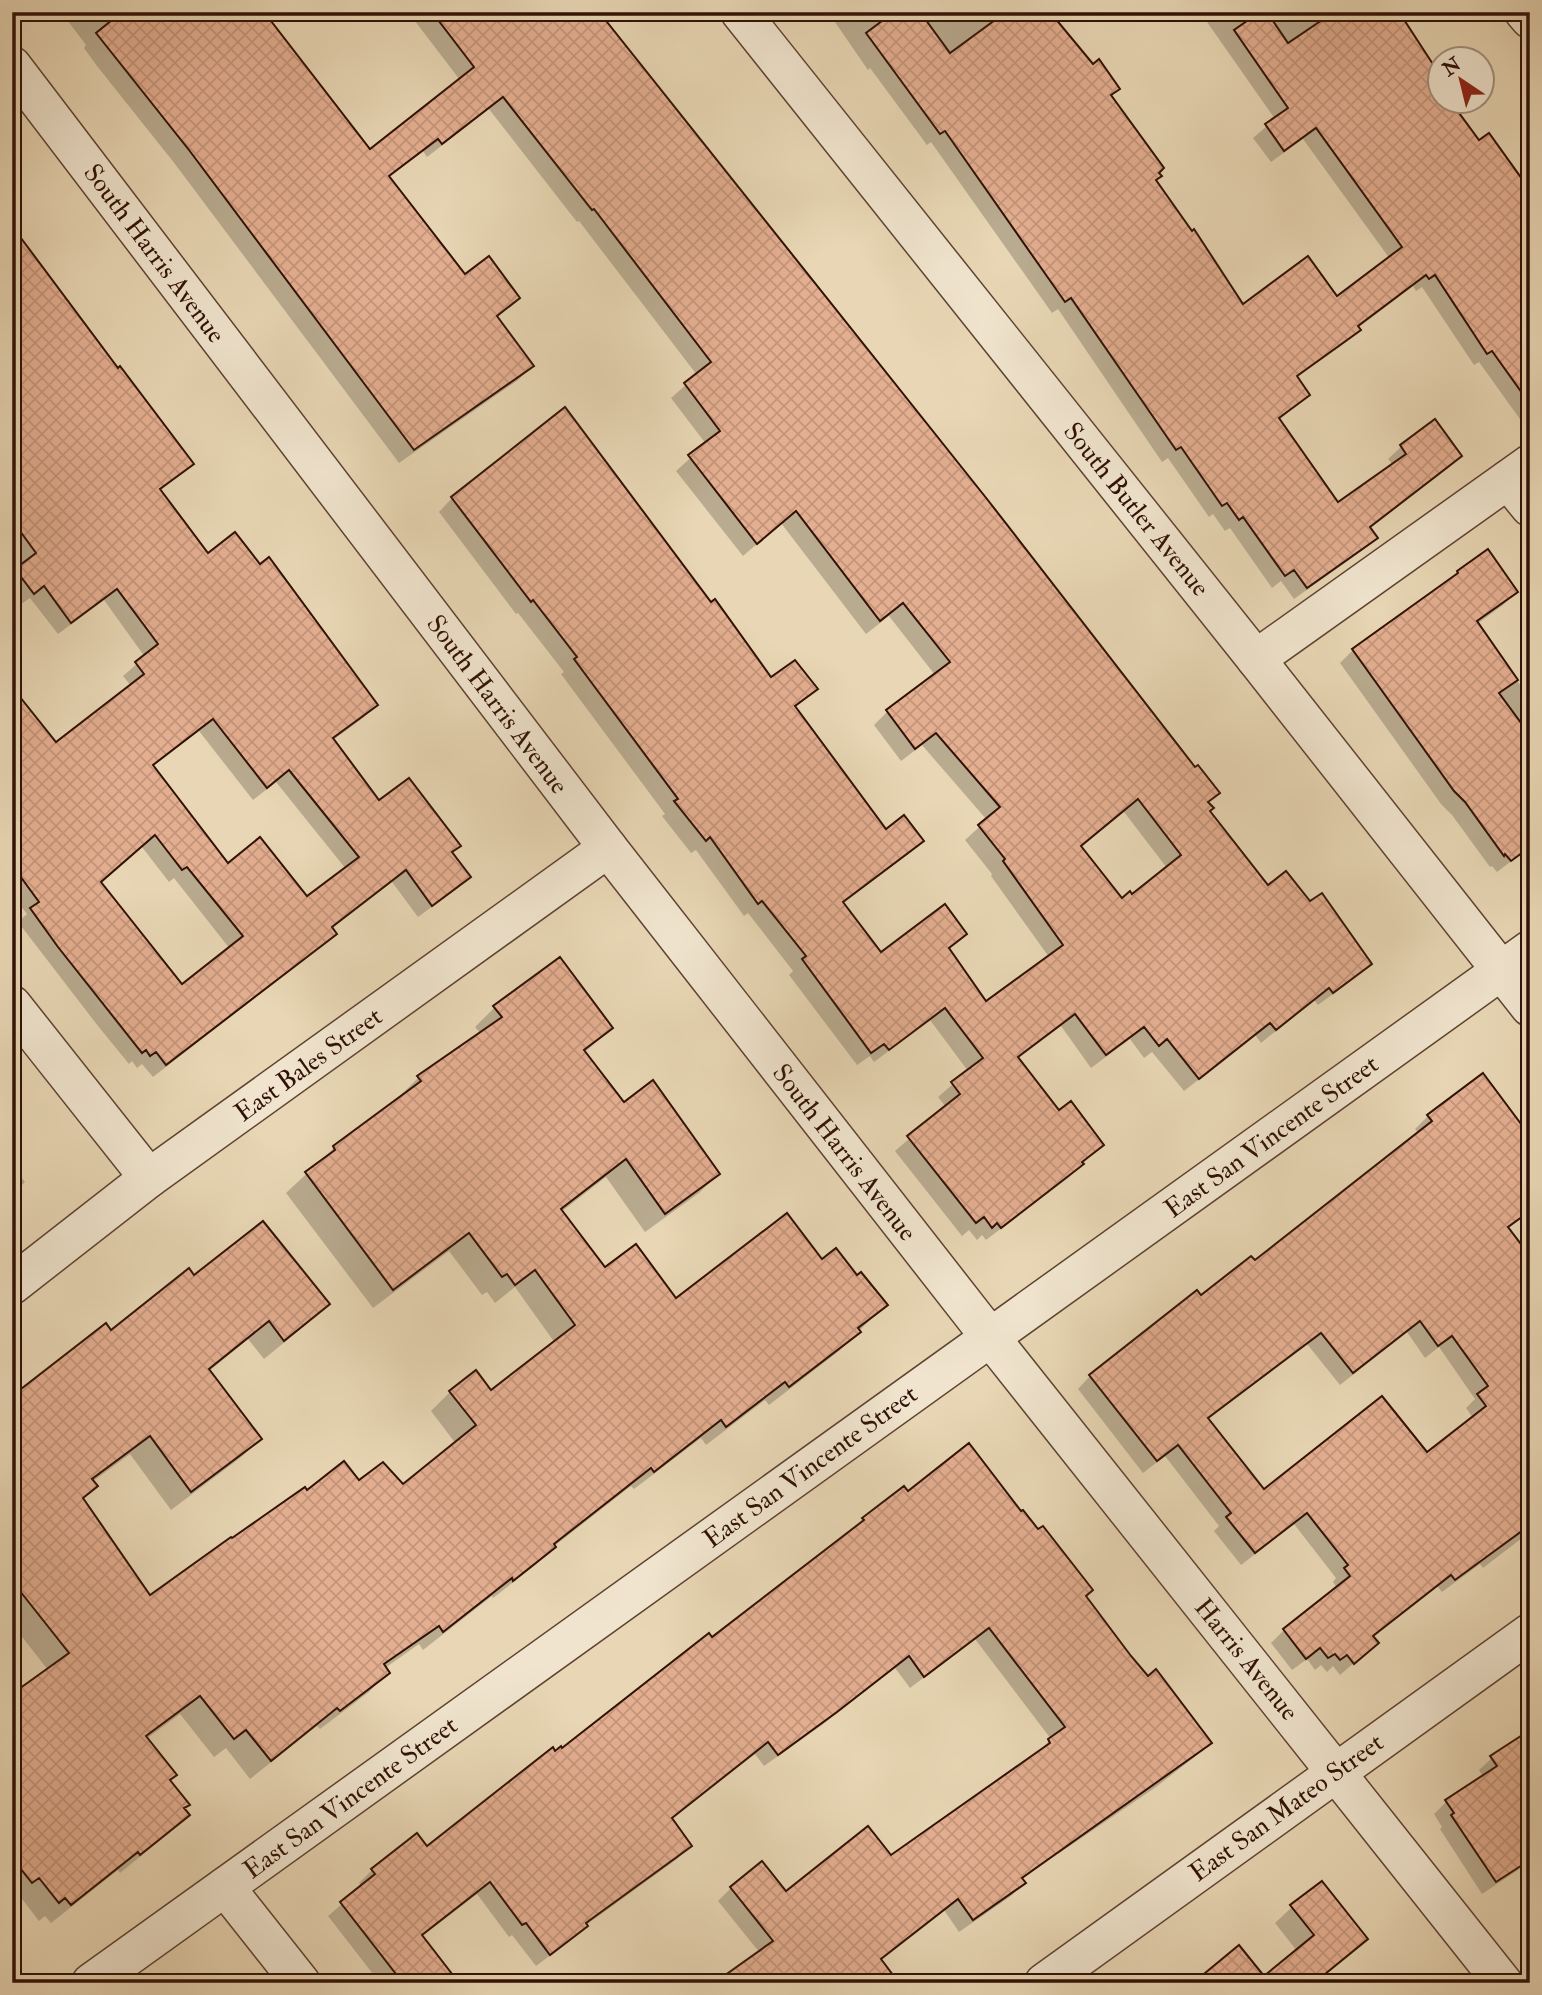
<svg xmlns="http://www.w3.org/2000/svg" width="1542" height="1995" viewBox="0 0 1542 1995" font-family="'IM FELL Double Pica',serif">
  <defs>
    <pattern id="building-cross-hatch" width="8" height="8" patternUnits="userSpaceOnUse" patternTransform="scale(1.75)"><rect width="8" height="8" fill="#e4ae90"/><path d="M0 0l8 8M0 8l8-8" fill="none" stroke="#c4957b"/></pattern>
  </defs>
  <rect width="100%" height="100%" fill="#e8d6b4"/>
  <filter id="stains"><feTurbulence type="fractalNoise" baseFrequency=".00286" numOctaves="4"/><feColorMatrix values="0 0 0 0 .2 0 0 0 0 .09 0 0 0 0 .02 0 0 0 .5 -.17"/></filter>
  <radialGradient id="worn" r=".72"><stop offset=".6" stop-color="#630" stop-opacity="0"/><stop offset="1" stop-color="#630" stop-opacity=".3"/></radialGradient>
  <g fill="#0003" fill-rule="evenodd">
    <path d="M61,12H264L369,151L460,80L408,12H598L1135,693L1137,692L1195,769L1217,793L1207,803L1208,811L1268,887L1310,904L1370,964L1356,977L1318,1005L1314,1000L1261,1043L1255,1035L1184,1091L1152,1052L1144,1058L1130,1039L1091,1068L1061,1026L1017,1059L1058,1112L1102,1145L1068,1178L986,1240L982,1235L977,1240L969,1230L962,1236L895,1151L946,1107L938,1097L968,1071L930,1020L874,1062L870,1056L857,1065L789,975L793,971L748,913L744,916L696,850L691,853L662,816L665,814L561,674L564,672L518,613L516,614L439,512L452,498L711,605L771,680L815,688L794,708L886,832L922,841L908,854L842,904L881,954L965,934L948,950L986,1004L1049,957L991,876L992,874L965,840L987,820L922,745L901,761L874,725L887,712L935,675L889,616L866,634L781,523L743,556L676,471L706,444L671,398L697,375L579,221L577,222L489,109L427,157L423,151L388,178L464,277L518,298L496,318L532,366L518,380L399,463L175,164L97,66L84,48L86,45ZM1124,812L1167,868L1132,896L1121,900L1080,847Z"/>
    <polygon points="828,12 1048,12 1093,66 1118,88 1110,96 1154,180 1243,306 1337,299 1390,259 1303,139 1271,162 1253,138 1275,119 1200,12 1397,12 1440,78 1440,85 1438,87 1440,91 1440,102 1448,102 1479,143 1530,193 1530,433 1479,362 1474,365 1422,287 1416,291 1413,286 1358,328 1346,342 1296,378 1308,395 1279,420 1338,505 1393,465 1388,459 1401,447 1434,422 1460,456 1447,469 1369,529 1376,538 1363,550 1294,599 1281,581 1272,588 1230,528 1225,531 1213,514 1209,517 1168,458 1162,462 1058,309 1052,313 931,142 927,145 870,68 868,70"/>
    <path d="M12,225L118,370L192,463L160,491L208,556L375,705L363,718L333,740L379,803L451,853L468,877L456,889L418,917L392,882L331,929L335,934L322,946L153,1077L142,1064L137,1068L132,1061L129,1064L98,1026L18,922L27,914L12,895V693L55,745L131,686L123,676L145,657L104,600L58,634L30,598L20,605L12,595V574L22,565L12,551ZM199,731L253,800L276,782L346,869L307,898L228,865L152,767ZM142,847L169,882L174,878L230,949L182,986L99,883Z"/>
    <polygon points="1458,572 1516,592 1503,605 1477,624 1530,699 1530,847 1497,872 1492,866 1490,867 1452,815 1441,804 1340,663 1353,650 1450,581"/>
    <polygon points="494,1008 611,1028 584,1053 624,1105 718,1174 699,1193 645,1232 606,1177 561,1212 605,1269 675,1300 822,1261 857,1278 885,1305 839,1351 769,1405 765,1400 706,1445 701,1438 634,1489 631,1486 553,1547 534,1566 493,1598 492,1596 423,1650 419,1644 385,1668 388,1672 369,1692 320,1729 317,1726 250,1779 226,1748 214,1757 180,1714 146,1739 188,1815 168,1834 120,1873 118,1870 51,1923 45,1916 39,1921 19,1895 12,1900 12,1696 48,1670 12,1624 12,1399 194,1278 327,1304 308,1323 264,1359 248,1339 208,1372 260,1439 240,1458 171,1510 130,1454 92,1482 82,1499 150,1598 306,1493 359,1482 403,1486 456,1444 431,1411 450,1392 491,1393 555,1343 515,1287 495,1303 487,1292 482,1295 449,1251 373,1308 286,1193 334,1148 400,1098 399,1097 418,1078 481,1034 475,1027"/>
    <path d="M1428,1116L1530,1139V1212L1507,1229L1530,1259V1532L1483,1568L1480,1564L1442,1592L1437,1586L1372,1637L1377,1643L1340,1675L1333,1666L1327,1672L1321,1665L1315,1670L1307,1659L1292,1670L1271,1643L1284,1630L1337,1588L1333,1582L1336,1578L1294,1524L1241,1565L1214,1531L1219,1526L1165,1456L1143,1473L1078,1389L1090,1376L1201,1298L1254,1263L1419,1134L1415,1129ZM1407,1332L1425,1358L1439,1347L1475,1399L1466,1408L1473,1418L1427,1455L1264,1492L1207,1420L1307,1344L1340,1385Z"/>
    <polygon points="12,1166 25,1182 12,1195"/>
    <polygon points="907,1493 1084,1597 1130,1657 1210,1742 1197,1755 1156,1787 1058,1854 1030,1820 1021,1878 1024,1883 1011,1896 959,1932 944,1910 880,1960 760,1953 718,1901 731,1888 786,1894 891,1857 1036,1754 1051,1739 975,1639 910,1688 895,1668 822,1725 764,1766 755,1754 671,1819 690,1846 677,1859 586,1925 573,1938 536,1966 512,1935 509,1937 477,1894 421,1937 456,1983 380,1983 328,1916 362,1887 359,1883 372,1870 417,1836 427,1849 712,1639 850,1532 863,1519"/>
    <polygon points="1530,1732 1530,1858 1518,1870 1482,1894 1440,1829 1442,1827 1434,1814 1446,1802 1483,1777 1479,1770 1492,1758"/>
    <polygon points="1292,1907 1366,1939 1316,1983 1195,1983 1264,1979 1297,1951 1275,1923"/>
  </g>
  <g fill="url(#building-cross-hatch)" stroke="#301106" stroke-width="2" fill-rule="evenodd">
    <path d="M122,12H264L370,149L474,67L432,12H599L987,499L1195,767L1198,765L1220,793L1208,802L1214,808L1210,811L1268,885L1286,871L1310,901L1322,893L1372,964L1333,993L1329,988L1276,1030L1270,1023L1199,1079L1167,1039L1159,1046L1144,1027L1106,1055L1075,1014L1018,1057L1059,1110L1071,1101L1104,1145L1082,1162L1084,1164L1001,1228L997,1223L992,1228L984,1217L976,1223L907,1136L960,1094L951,1082L983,1058L945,1008L889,1050L884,1044L871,1053L802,959L806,956L762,901L758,904L710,837L706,841L674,801L678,799L574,659L577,657L533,600L531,602L451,497L565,407L711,602L715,599L771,677L795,660L818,689L795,706L886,829L904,815L924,841L843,902L881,952L945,904L967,934L949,948L986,1001L1063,945L1003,861L1005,859L978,825L1000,807L936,733L915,749L886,710L950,662L903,603L880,621L796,511L757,544L688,455L720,431L684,383L711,362L594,209L592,210L503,97L442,144L438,139L389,176L465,274L489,256L520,298L497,316L534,366L414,450L189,150L96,33ZM1138,799L1181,855L1132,894L1130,891L1122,898L1081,846Z"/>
    <polygon points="894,12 920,12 950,53 1006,12 1050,12 1093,64 1099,59 1120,89 1111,95 1164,168 1159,173 1162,176 1156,180 1192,231 1194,229 1243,304 1308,256 1337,296 1402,247 1316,128 1284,151 1265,124 1288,108 1234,30 1260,12 1267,12 1288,43 1334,12 1399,12 1440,75 1440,102 1451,102 1479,140 1489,133 1530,190 1530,404 1492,351 1487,354 1435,275 1429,279 1426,275 1358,326 1361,330 1297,376 1310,395 1279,418 1338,502 1406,454 1400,445 1435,419 1462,456 1370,527 1378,538 1307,588 1294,570 1285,576 1243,517 1239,520 1227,503 1222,506 1181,447 1176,450 1071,298 1065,302 945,131 940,134 866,33"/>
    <path d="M12,226L118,368L120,366L194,464L160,489L208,553L235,532L260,564L269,557L378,705L333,738L379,800L409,778L461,846L452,852L471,877L432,906L406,870L332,927L337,934L166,1065L156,1052L150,1056L146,1050L142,1053L58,947L30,908L39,902L12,865V687L56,742L144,674L135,662L158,644L117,589L71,623L44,586L34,594L15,569L36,553L12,520ZM213,719L267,788L289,770L359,857L307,896L260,837L228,863L153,765ZM155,835L182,870L187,867L243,936L182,984L101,882Z"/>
    <polygon points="1488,549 1518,592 1477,621 1518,680 1499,693 1530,735 1530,847 1511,861 1505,854 1504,856 1465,802 1454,791 1352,649 1458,573 1457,571"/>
    <polygon points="560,957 613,1028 584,1050 624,1102 653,1080 720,1174 665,1214 626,1159 561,1209 605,1267 636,1244 676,1298 787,1213 822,1259 836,1248 857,1275 861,1272 888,1305 858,1328 861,1332 789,1387 785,1382 726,1427 721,1420 654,1472 651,1468 554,1544 556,1547 513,1581 512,1578 443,1632 439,1626 384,1664 390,1673 340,1711 337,1708 271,1761 246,1730 234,1739 200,1696 146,1736 177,1775 170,1780 190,1805 184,1808 190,1815 140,1855 138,1852 71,1905 65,1898 59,1903 39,1878 32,1883 12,1858 12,1694 69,1653 12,1581 12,1396 106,1323 111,1330 189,1268 194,1275 263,1221 330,1304 284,1341 269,1321 209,1369 262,1439 191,1492 150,1436 92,1479 98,1486 83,1498 150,1595 231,1537 232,1538 305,1487 307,1490 344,1461 359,1480 383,1462 403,1484 476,1425 449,1391 476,1370 491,1390 575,1325 535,1270 515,1285 507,1274 502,1277 469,1233 393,1290 305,1172 335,1150 333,1146 421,1081 417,1076 502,1017 493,1006"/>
    <path d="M1483,1073L1530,1136V1211L1508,1227L1530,1256V1525L1455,1580L1451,1575L1373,1636L1379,1643L1354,1664L1347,1655L1340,1660L1335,1654L1328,1658L1320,1648L1306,1659L1283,1629L1350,1576L1344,1568L1348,1565L1307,1513L1255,1553L1226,1517L1231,1513L1178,1445L1157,1461L1089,1375L1197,1290L1201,1295L1251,1256L1255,1260L1432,1121L1427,1115ZM1420,1321L1438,1346L1452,1336L1488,1386L1477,1394L1486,1406L1427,1452L1382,1396L1264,1489L1208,1418L1321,1333L1353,1373Z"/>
    <polygon points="969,1443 1021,1511 1023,1510 1038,1529 1043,1526 1093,1590 1086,1596 1131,1656 1148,1676 1156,1669 1212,1743 1022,1878 1026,1883 973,1920 958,1899 881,1959 899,1983 714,1983 773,1941 730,1887 762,1861 786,1891 868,1826 891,1855 1050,1743 1048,1739 1065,1727 989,1628 924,1677 909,1656 837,1712 778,1755 768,1742 672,1818 692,1846 586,1923 588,1926 550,1955 526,1923 522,1925 490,1882 422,1935 459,1983 403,1983 340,1902 375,1874 371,1869 417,1833 427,1846 553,1747 555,1751 561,1746 562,1748 709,1633 712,1637 864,1520 862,1518 904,1486 908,1491"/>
    <polygon points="1530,1730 1530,1860 1496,1882 1451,1815 1454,1813 1445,1800 1497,1766 1490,1756"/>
    <polygon points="1322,1881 1368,1939 1314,1983 1193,1983 1239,1945 1264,1976 1314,1935 1290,1905"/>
  </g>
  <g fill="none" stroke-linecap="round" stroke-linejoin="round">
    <defs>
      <g id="minor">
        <polyline points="740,12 1256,659 1530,1007"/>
        <polyline points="1524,12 1530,19"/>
        <polyline points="12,66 608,848 990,1337 1503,1983"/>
        <polyline points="1508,480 1530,507"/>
        <polyline points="1256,659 1530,464"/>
        <polyline points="12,1005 149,1178"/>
        <polyline points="12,1285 149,1178 608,848"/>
        <polyline points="225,1887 301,1983"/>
        <polyline points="91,1983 1530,950"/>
        <polyline points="1044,1983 1530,1633"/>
      </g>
    </defs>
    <use href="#minor" stroke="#5e4232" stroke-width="41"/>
    <use href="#minor" stroke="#f0e4ce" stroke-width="38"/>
  </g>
  <g text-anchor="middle" stroke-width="7" stroke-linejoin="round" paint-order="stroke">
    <g font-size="26" fill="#301106" stroke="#f0e4ce">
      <text transform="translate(155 253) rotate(53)" y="9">South Harris Avenue</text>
      <text transform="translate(1137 509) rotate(51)" y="9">South Butler Avenue</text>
      <text transform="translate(498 704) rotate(53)" y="9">South Harris Avenue</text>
      <text transform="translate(308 1064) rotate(-36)" y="9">East Bales Street</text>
      <text transform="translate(1271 1136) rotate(-36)" y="9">East San Vincente Street</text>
      <text transform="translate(845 1152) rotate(52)" y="9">South Harris Avenue</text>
      <text transform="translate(810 1466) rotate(-36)" y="9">East San Vincente Street</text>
      <text transform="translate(1247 1659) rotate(51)" y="9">Harris Avenue</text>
      <text transform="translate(350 1797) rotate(-36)" y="9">East San Vincente Street</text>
      <text transform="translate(1286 1807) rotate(-36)" y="9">East San Mateo Street</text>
    </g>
  </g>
  <rect width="1542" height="1995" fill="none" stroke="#e8d6b4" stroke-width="42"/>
  <rect x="14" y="14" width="1514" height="1967" fill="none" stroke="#301106" stroke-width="3.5"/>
  <rect x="21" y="21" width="1500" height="1953" fill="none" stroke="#301106" stroke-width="2"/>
  <g transform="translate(1461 80) rotate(325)"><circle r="33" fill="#f0e4ce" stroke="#a3907e" stroke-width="2"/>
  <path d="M0-5L12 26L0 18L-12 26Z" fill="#8f2418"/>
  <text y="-10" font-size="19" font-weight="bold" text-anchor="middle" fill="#301106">N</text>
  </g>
  <rect width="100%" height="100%" filter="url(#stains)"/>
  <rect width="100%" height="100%" fill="url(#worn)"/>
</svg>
